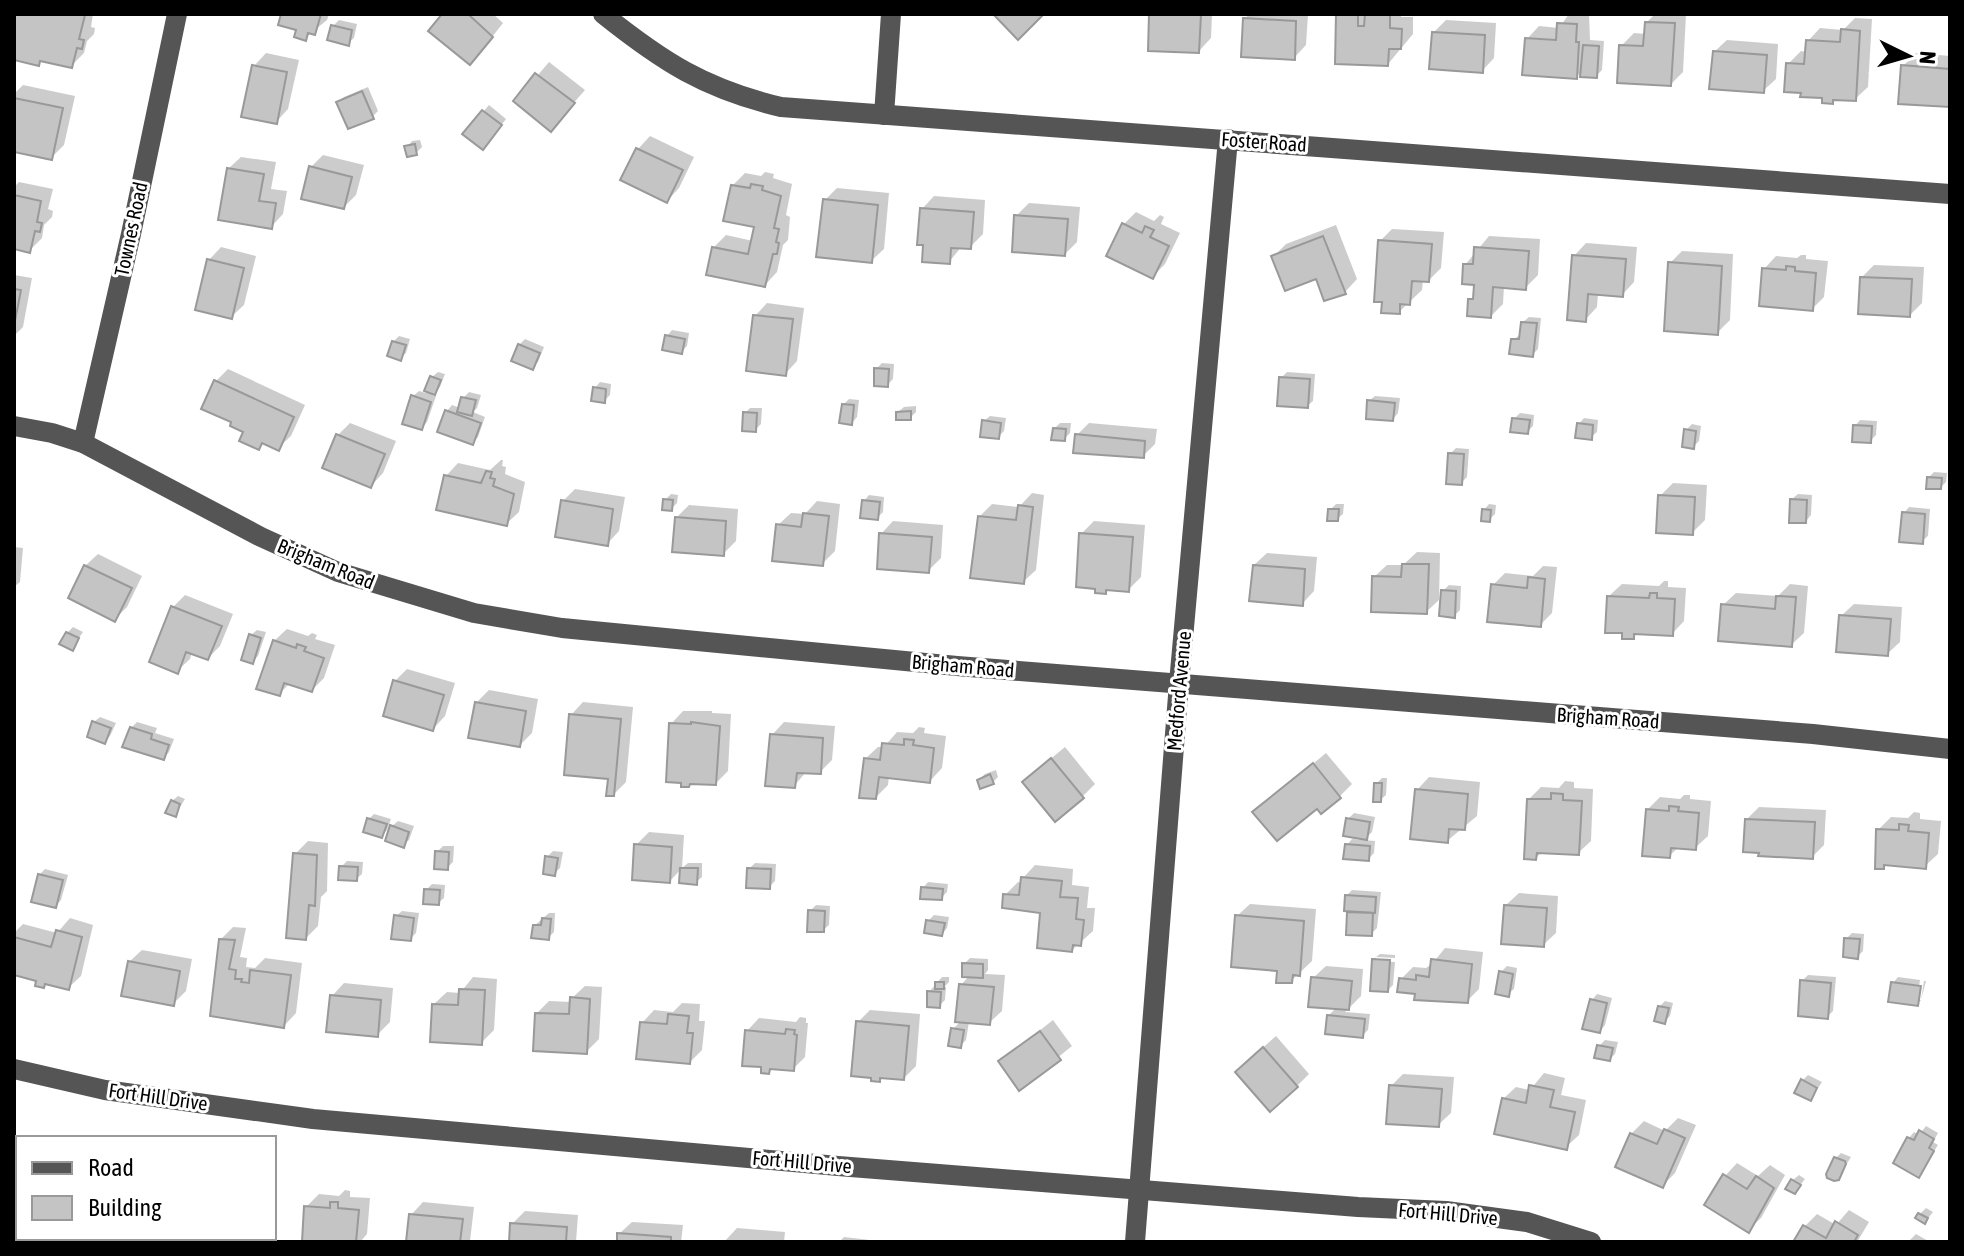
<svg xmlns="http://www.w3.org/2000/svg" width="1964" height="1256" viewBox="0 0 1964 1256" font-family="'Asap Condensed',sans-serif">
  <rect width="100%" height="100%" fill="#fff"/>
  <g fill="#0003">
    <polygon points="14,14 93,14 91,27 95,28 94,34 87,41 84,53 71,66 43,59 39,64 14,58"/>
    <polygon points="283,14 329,14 327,20 305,38"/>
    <polygon points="444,14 493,14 503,23 482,50"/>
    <polygon points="1151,14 1212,14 1211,38 1199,51"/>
    <polygon points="1250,14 1308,14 1306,45 1294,58 1245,18"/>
    <polygon points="1338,14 1401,14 1401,17 1413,17 1413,34 1388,64"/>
    <polygon points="1569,14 1589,14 1590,40 1604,41 1602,70 1596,76 1583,70 1576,77 1527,39 1539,26 1559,28"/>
    <polygon points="1655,14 1686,14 1683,72 1671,84 1621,46 1634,33 1646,34 1647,22"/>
    <polygon points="1855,18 1872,19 1868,87 1855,99 1836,98 1832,102 1788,64 1801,51 1807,52 1808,41 1820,28 1843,30"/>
    <polygon points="339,20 357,24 354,38 348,43 333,26"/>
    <polygon points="1446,20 1496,23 1494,58 1482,71 1434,32"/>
    <polygon points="1727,40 1778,44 1776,79 1763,91 1714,52"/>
    <polygon points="266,53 299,60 288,109 276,122 254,66"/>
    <polygon points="1916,53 1950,56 1950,105 1903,66"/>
    <polygon points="549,62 585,90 551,129 516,101"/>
    <polygon points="23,85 75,96 64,145 51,158 14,138 14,94"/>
    <polygon points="368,87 378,111 372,117 339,102 344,97"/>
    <polygon points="489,105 506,119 488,142 465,134"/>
    <polygon points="650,136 694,157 679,188 667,201 623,179 638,149"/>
    <polygon points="420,140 422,147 416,153 407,147 412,141"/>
    <polygon points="323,155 364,165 356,195 344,207 311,167"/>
    <polygon points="241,157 276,162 271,189 287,191 283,214 271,227 228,169"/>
    <polygon points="765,172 774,174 773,178 792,184 786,215 790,217 788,240 783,245 777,272 765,285 713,248 726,235 753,241 756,225 733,185 745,173 761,176"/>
    <polygon points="19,182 53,189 48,209 53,211 52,217 44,225 42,238 29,251 14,247 14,187"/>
    <polygon points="837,188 889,193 884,249 871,261 825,200"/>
    <polygon points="934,196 985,200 983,234 970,247 962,246 949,262 922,209"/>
    <polygon points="1029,203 1080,207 1077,242 1065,254 1016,216"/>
    <polygon points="1136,212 1154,221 1160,215 1164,217 1161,224 1180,233 1165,264 1153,276 1123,225"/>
    <polygon points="1336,225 1357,279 1345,292 1273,257 1286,244"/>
    <polygon points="1392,229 1444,232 1441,268 1429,280 1423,280 1422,290 1399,312 1380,241"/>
    <polygon points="1489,236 1540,239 1538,275 1526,287 1504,286 1503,304 1491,316 1470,300 1475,295 1476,283 1465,265"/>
    <polygon points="1586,243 1637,247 1634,282 1622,295 1598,293 1597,307 1585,320 1574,256"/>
    <polygon points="221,247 256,256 244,305 231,317 209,260"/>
    <polygon points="1682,251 1733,254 1730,320 1717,333 1670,263"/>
    <polygon points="1801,255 1806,255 1806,259 1828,261 1824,297 1812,309 1764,269 1776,256 1797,258"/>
    <polygon points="1874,265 1924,267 1922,303 1910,315 1862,277"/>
    <polygon points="14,275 32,278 23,327 14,336"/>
    <polygon points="767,303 804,308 797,361 785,374 755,316"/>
    <polygon points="1529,317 1541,318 1538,349 1532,355 1513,340 1521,334 1523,322"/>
    <polygon points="672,330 689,333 687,346 681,352 667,336"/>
    <polygon points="399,336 410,339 406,353 400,359 393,342"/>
    <polygon points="525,339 544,347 538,362 532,367 519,345"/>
    <polygon points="882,363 894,364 893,379 887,385 876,369"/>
    <polygon points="228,369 305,405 291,436 278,448 264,442 258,448 246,431 216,381"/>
    <polygon points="438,372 445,374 440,387 432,395 436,396 427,422 422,428 413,396 419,391 426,393 432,377"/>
    <polygon points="1287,372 1315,374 1313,401 1307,406 1281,378"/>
    <polygon points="600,382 611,384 610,395 604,401 595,388"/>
    <polygon points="469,392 481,395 477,408 473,412 485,417 478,437 472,443 447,411 452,405 460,408 463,398"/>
    <polygon points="1375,396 1400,398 1398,413 1393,419 1369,401"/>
    <polygon points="849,399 859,400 857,417 852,423 843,405"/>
    <polygon points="916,406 916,412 910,418 898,412 904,407"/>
    <polygon points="750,408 762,408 761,424 755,430 745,413"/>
    <polygon points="1520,413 1534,415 1533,426 1527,432 1514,419"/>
    <polygon points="990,416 1006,418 1004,431 998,437 984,421"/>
    <polygon points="1584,418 1598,420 1597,432 1591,437 1579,424"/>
    <polygon points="1860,420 1877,421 1876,435 1870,441 1855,426"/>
    <polygon points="350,423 396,441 383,473 371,486 338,435"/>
    <polygon points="1060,423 1071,423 1070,433 1064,439 1054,429"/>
    <polygon points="1089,423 1157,429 1155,444 1143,456 1077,435"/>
    <polygon points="1692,424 1701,426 1699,441 1693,447 1686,430"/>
    <polygon points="1456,448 1469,449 1467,477 1461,483 1450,454"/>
    <polygon points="501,460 503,460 502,466 506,467 505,474 525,482 519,512 506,524 446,476 458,463 490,470"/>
    <polygon points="1934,472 1947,473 1946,482 1941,487 1928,478"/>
    <polygon points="1673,483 1707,485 1705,520 1692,533 1660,496"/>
    <polygon points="575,489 625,497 619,531 607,544 563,501"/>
    <polygon points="1032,493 1044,495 1036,570 1023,582 979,517 992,504 1019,507"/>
    <polygon points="671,494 678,495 677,503 671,509 665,500"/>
    <polygon points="1798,494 1812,495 1811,515 1806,521 1792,499"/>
    <polygon points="869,495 884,497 883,512 877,518 864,501"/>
    <polygon points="817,501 840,504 835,551 822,564 778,525 791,513 805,514"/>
    <polygon points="1336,504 1344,504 1343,514 1337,519 1330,510"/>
    <polygon points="1489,504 1496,505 1495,514 1489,520 1484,510"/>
    <polygon points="689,505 738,509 736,541 723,554 677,517"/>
    <polygon points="1909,507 1930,509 1928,536 1922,541 1904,513"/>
    <polygon points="893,521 943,525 941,558 928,571 881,534"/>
    <polygon points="1094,521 1145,525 1141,577 1128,590 1109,588 1105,591 1081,534"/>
    <polygon points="14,547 23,548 20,582 14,587"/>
    <polygon points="1417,552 1440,553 1439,600 1426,612 1374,577 1387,565 1403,565"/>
    <polygon points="1267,553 1317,557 1314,591 1302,604 1254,565"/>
    <polygon points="98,554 142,576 127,607 115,619 85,566"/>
    <polygon points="1543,566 1557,567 1552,613 1540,625 1493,585 1505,573 1533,576"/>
    <polygon points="1664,581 1668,581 1668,587 1686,588 1684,621 1672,634 1638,632 1633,637 1609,596 1622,584 1659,586"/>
    <polygon points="1790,584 1808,586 1804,633 1791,645 1723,605 1736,593 1778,596"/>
    <polygon points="1449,585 1461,586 1460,610 1454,616 1443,591"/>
    <polygon points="185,595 233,614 220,646 208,658 192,652 190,659 177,671 173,607"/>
    <polygon points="1854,604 1902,607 1900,642 1887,654 1841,616"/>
    <polygon points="73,627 83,632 72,648 67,633"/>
    <polygon points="287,629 308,636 312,633 317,635 315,639 335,645 324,678 312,690 290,683 279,694 274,641"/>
    <polygon points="257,630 266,632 258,656 252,662 251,635"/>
    <polygon points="407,669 455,683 445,716 433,729 395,681"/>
    <polygon points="489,690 538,699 532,733 520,745 476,703"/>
    <polygon points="583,702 633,707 626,782 614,794 610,777 571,715"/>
    <polygon points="683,711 712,711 712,713 731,714 728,771 716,783 671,724"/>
    <polygon points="100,717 116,723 110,736 105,741 94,722"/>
    <polygon points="137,722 157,728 155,733 174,739 169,752 164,758 131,728"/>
    <polygon points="784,722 835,726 832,760 820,772 807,771 794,786 772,735"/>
    <polygon points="919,727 925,728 924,733 946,736 942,768 930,781 889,776 888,785 876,797 865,759 878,747 884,747 897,732 913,733"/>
    <polygon points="1065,747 1095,784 1082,797 1037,770"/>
    <polygon points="1326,753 1352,784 1340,796 1317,806 1255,812"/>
    <polygon points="996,770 998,777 993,782 979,780 985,774"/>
    <polygon points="1429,777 1480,782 1477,816 1447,841 1417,790"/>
    <polygon points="1382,778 1387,778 1386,795 1380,800 1376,784"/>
    <polygon points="1565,781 1574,782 1574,788 1593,789 1591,841 1578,853 1542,851 1536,858 1529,799 1541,787 1559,788"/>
    <polygon points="1684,795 1690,795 1690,799 1711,801 1708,836 1695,848 1679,847 1669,856 1648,809 1660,797 1680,799"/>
    <polygon points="178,796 185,799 175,815 172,801"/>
    <polygon points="1759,807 1826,810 1824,845 1812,857 1747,819"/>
    <polygon points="1914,812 1920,813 1920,819 1941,821 1938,854 1925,866 1887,863 1883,867 1876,867 1878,830 1891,817 1908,818"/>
    <polygon points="1354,813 1375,817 1372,832 1364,840 1375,841 1374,853 1368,859 1347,845 1352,839 1363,840 1348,819"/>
    <polygon points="374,814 391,819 387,830 382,836 369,819"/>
    <polygon points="398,821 414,826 409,840 403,845 392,826"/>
    <polygon points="649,832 684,835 682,868 670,881 636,845"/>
    <polygon points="308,841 328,843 327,891 321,897 318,926 306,938 295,854"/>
    <polygon points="443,846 454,846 453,862 447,868 437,852"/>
    <polygon points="553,851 563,852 560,868 555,873 547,857"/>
    <polygon points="347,861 363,862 362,874 356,879 341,867"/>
    <polygon points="688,863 702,863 702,877 696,882 682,868"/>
    <polygon points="755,863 776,864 775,881 769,887 749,869"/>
    <polygon points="1035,865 1073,869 1072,885 1089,887 1087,908 1095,908 1093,931 1072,950 1042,912 1005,895 1018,882 1022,883 1023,878"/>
    <polygon points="45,869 68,875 61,900 56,906 39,875"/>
    <polygon points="928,882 948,884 947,892 941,898 923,888"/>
    <polygon points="432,884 445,885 444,898 438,903 426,890"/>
    <polygon points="1352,890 1381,892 1377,928 1371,934 1348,933 1349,909 1346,896"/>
    <polygon points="1519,893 1558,896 1556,933 1543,945 1506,905"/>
    <polygon points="1250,904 1316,909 1312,961 1291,981 1237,916"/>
    <polygon points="816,905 830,906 829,925 823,930 810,911"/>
    <polygon points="402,911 419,913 416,933 410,939 396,916"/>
    <polygon points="549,913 555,913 554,932 548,938 534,926"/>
    <polygon points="934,915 949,917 947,928 942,934 928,921"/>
    <polygon points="70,918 93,925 81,976 68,988 14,973 14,933 23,924 57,933"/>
    <polygon points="233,927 246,928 240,957 247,958 246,967 255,968 265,958 302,963 296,1013 284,1026 212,1014 221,939"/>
    <polygon points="1852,933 1864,934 1863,951 1857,957 1846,939"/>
    <polygon points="1445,948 1483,952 1479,989 1467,1001 1418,992 1401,979 1413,967 1426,968 1432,964"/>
    <polygon points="142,950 192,959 186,991 173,1004 129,962"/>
    <polygon points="1380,954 1395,955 1395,958 1376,957"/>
    <polygon points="1376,957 1376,961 1395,962 1393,985 1388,990 1374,960"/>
    <polygon points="970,958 988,959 988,970 985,974 1005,975 1002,1011 989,1023 969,1022 966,1040 960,1046 953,1029 961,1021 961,985 970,975 964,964"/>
    <polygon points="1326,966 1363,969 1361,996 1345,1012 1370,1014 1368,1030 1362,1036 1328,1016 1337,1007 1313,978"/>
    <polygon points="1507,966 1517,968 1514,989 1508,994 1501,972"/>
    <polygon points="1808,975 1836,977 1833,1011 1828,1016 1802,981"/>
    <polygon points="473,977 497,979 494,1030 481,1043 434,1004 447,992 460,993"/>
    <polygon points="942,977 949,977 949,982 944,987 946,987 945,1000 939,1006 929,992"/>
    <polygon points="1898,977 1920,980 1917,1000 1921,1000 1918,1004 1893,983"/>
    <polygon points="1924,981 1926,981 1921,1000"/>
    <polygon points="344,983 393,988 390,1022 377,1035 332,996"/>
    <polygon points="585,986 602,987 599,1039 586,1052 537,1013 549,1001 572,1002 572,998"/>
    <polygon points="1597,994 1612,998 1605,1025 1600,1031 1592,1000"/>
    <polygon points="1665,1001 1673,1003 1670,1016 1664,1022 1659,1007"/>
    <polygon points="682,1003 700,1004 699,1021 705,1021 702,1050 690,1062 642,1023 654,1010 673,1012"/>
    <polygon points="870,1010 920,1014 916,1066 904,1078 882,1076 879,1079 858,1022"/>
    <polygon points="800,1017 806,1018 806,1023 808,1023 805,1057 793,1069 773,1067 768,1072 747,1031 759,1018 796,1022"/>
    <polygon points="1053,1020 1072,1046 1020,1088 1000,1062"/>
    <polygon points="1276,1036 1309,1074 1297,1086 1250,1059"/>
    <polygon points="1605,1040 1618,1042 1615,1054 1610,1059 1599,1046"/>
    <polygon points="1544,1073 1565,1078 1561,1095 1586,1100 1579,1135 1566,1147 1503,1099 1516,1087 1530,1090"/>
    <polygon points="1403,1074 1454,1077 1451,1113 1438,1125 1391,1086"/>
    <polygon points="1808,1075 1822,1082 1811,1099 1802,1081"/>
    <polygon points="1678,1118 1696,1125 1675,1173 1663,1185 1631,1134 1644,1121 1665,1131"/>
    <polygon points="1926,1126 1938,1133 1933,1142 1938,1145 1919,1175 1909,1138 1914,1132 1919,1135"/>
    <polygon points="14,1147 18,1148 18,1199 14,1198"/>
    <polygon points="1841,1153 1851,1157 1838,1178 1835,1159"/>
    <polygon points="1737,1163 1758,1176 1770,1165 1785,1175 1761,1218 1748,1230 1725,1176"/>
    <polygon points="1799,1175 1805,1179 1795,1192 1793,1180"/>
    <polygon points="345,1190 350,1191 350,1197 370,1198 367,1234 360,1242 304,1242 306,1207 319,1194 339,1196"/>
    <polygon points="423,1202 474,1207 470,1241 408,1242 411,1215"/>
    <polygon points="1926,1208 1933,1212 1925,1222 1920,1214"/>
    <polygon points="1849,1210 1869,1222 1857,1242 1795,1242 1805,1226 1817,1214 1836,1225"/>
    <polygon points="525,1211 578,1215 576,1242 511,1242 512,1224"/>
    <polygon points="632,1222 683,1225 681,1242 619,1242 619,1234"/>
    <polygon points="737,1228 785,1232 784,1242 724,1242"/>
    <polygon points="1916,1234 1930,1242 1908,1242"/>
    <polygon points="844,1237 887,1242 839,1242"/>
    <polygon points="198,1238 259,1238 255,1242 198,1242"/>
  </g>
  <g fill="#c4c4c4" stroke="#999" stroke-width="2">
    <polygon points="14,14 85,15 79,39 84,40 82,49 77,48 72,68 40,61 39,66 14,60"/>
    <polygon points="281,14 321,14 315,35 308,33 306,41 294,37 296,30 278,25"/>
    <polygon points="442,14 468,14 493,37 470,65 428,31"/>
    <polygon points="993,14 1044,14 1018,40"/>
    <polygon points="1149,14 1201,14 1199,53 1148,51"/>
    <polygon points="1336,14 1358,14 1358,26 1364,26 1365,14 1390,14 1390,28 1402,29 1401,49 1389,49 1388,66 1335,64"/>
    <polygon points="1243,18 1296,21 1295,60 1241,57"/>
    <polygon points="1645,22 1675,23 1671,86 1617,83 1619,45 1643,46"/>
    <polygon points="1557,23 1577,24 1576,42 1579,42 1577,79 1522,75 1525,38 1556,40"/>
    <polygon points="331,25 352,30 349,46 327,40"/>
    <polygon points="1841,29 1860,31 1856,101 1833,100 1833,104 1822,103 1822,98 1800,97 1801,93 1784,92 1786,63 1804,64 1806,40 1840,42"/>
    <polygon points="1432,32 1485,35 1483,73 1429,69"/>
    <polygon points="1583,45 1599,46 1597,78 1580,77"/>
    <polygon points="1713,51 1767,55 1764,93 1709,89"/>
    <polygon points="252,65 287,72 277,124 241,117"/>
    <polygon points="1901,65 1950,69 1950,107 1898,104"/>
    <polygon points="535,73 575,103 551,132 513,101"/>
    <polygon points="362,91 374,119 348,129 336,102"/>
    <polygon points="14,98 63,108 52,160 14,152"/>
    <polygon points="482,110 502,125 483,150 462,134"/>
    <polygon points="415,144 417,155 407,157 404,146"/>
    <polygon points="636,148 683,170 667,203 620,180"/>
    <polygon points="309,166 352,177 344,209 301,199"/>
    <polygon points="227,168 264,174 259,201 276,203 272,229 218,220"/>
    <polygon points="751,184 763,186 762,190 781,196 774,228 779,229 776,242 779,243 777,254 773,254 765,287 706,275 712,247 748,254 754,227 723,221 731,185 750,188"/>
    <polygon points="14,195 41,201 37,222 42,223 40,232 35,231 30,253 14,249"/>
    <polygon points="823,199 878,205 872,263 816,257"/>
    <polygon points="920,208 974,212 971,249 951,248 950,264 922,262 923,245 917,245"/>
    <polygon points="1014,215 1068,219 1065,256 1012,252"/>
    <polygon points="1122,223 1142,233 1145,226 1154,230 1150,237 1169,246 1153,279 1106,256"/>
    <polygon points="1323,236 1346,294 1324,301 1316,279 1285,291 1271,256"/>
    <polygon points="1378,240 1432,244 1429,282 1412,281 1410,305 1400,304 1400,314 1381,313 1382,302 1374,302"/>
    <polygon points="1474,247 1529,251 1526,290 1493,287 1491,318 1467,316 1468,299 1473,299 1474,285 1462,284 1463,264 1473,264"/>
    <polygon points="1572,255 1626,259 1623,297 1588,294 1586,322 1567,320"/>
    <polygon points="207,259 244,268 232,319 195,310"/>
    <polygon points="1668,262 1722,266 1718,335 1664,331"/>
    <polygon points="1786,266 1795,267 1795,271 1816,273 1813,311 1759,306 1762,268 1786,270"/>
    <polygon points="1860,277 1912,279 1910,317 1858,314"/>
    <polygon points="14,289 21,290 14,326"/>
    <polygon points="753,315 793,319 786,376 746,371"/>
    <polygon points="1521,322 1537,323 1533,357 1509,354 1511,339 1519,339"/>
    <polygon points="665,335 685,339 682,354 662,350"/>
    <polygon points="392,341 406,345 401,361 387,356"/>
    <polygon points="518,344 540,353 533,370 511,361"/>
    <polygon points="874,368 889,369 888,387 874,386"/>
    <polygon points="430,376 441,380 435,395 424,391"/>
    <polygon points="1279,377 1310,379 1308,408 1277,406"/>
    <polygon points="214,380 294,417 279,451 262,443 259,450 239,441 243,432 230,426 231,422 201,409"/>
    <polygon points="593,387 606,389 605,403 591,401"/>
    <polygon points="411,395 431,402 422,430 402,424"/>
    <polygon points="461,397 476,400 472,416 457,412"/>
    <polygon points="1367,400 1395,403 1393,421 1366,419"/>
    <polygon points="842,404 854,405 852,425 839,423"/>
    <polygon points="445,410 481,423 473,445 437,432"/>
    <polygon points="911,411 911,420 896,420 896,412"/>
    <polygon points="743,412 757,413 756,432 742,431"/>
    <polygon points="1512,418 1530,420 1528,434 1510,432"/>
    <polygon points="982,420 1001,423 999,439 980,437"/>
    <polygon points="1577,423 1593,425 1592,440 1575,438"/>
    <polygon points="1853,425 1872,426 1871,443 1852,442"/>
    <polygon points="1053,428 1066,429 1065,441 1051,440"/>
    <polygon points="1684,429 1696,431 1694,449 1682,447"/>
    <polygon points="336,434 385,454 371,488 322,468"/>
    <polygon points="1075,434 1145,441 1144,458 1073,453"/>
    <polygon points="1448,453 1464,454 1462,485 1446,484"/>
    <polygon points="486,471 492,472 490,478 495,479 493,486 514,494 507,526 436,510 444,475 481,483"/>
    <polygon points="1927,477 1942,478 1941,489 1926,489"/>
    <polygon points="1658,495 1695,497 1693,535 1656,533"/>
    <polygon points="663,499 673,500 672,511 662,510"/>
    <polygon points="1790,499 1807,500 1806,523 1789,523"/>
    <polygon points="561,500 613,509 608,546 555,537"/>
    <polygon points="862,500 880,502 878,520 860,518"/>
    <polygon points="1018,505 1033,507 1024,584 970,578 978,516 1016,520"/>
    <polygon points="1328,509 1339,509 1338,521 1327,521"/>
    <polygon points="1482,509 1491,510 1490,522 1481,521"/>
    <polygon points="1902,512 1925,514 1923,544 1899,542"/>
    <polygon points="803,513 829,516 823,566 772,561 776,524 801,527"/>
    <polygon points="675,517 726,521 724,556 672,552"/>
    <polygon points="879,533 932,537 929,573 877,569"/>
    <polygon points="1079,533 1133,537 1129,592 1106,590 1106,594 1095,593 1095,589 1076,587"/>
    <polygon points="1402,564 1429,564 1427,614 1371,612 1372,576 1401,577"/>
    <polygon points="84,565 132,588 115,622 68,598"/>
    <polygon points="1253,565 1305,569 1303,606 1249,601"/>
    <polygon points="1528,577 1545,579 1541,627 1487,622 1491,584 1527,588"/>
    <polygon points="1441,590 1456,591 1455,618 1439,616"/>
    <polygon points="1650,593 1657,593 1657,598 1675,599 1673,636 1634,634 1634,639 1622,639 1622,633 1605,633 1607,596 1649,598"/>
    <polygon points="1776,596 1796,597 1792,647 1718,641 1721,604 1775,609"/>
    <polygon points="171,606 222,626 208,660 186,652 178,674 149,662"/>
    <polygon points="1839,615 1891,619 1888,656 1836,652"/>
    <polygon points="66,632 79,638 73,651 59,644"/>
    <polygon points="249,634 261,638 253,664 241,660"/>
    <polygon points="273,640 296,648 297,644 306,647 304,651 324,658 312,692 284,683 280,696 256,689"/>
    <polygon points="393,680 444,695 433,731 383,716"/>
    <polygon points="475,702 526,711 520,747 468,738"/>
    <polygon points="569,714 621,719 614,796 606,796 608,779 564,775"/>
    <polygon points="92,721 111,728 105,744 87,737"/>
    <polygon points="691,722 720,726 716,785 690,784 689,787 681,787 681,783 666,782 669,723 691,724"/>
    <polygon points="130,727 152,734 151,739 169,745 164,760 122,747"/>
    <polygon points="770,734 823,738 821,774 797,773 795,788 765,786"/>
    <polygon points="904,739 914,740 913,745 934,748 930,783 879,777 876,799 859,798 864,758 880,760 882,743 904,745"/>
    <polygon points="1051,758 1084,798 1055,822 1022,782"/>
    <polygon points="1313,763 1341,798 1321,814 1317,809 1277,841 1252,812"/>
    <polygon points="990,774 994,784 980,789 977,780"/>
    <polygon points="1374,783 1382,783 1381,802 1373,802"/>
    <polygon points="1415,789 1468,794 1465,830 1449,829 1448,843 1410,839"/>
    <polygon points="1551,793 1563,794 1563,800 1582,801 1579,855 1537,853 1536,860 1524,859 1527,799 1551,799"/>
    <polygon points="171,800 180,804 176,817 165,813"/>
    <polygon points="1669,806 1679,807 1678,811 1699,813 1696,850 1671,848 1670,858 1642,856 1646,809 1669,811"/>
    <polygon points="367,818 387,824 382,838 363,832"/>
    <polygon points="1346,818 1370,822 1367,840 1343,836"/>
    <polygon points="1745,819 1815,822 1813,859 1758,856 1759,853 1743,852"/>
    <polygon points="1899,824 1909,825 1908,831 1929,833 1926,869 1884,865 1884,869 1875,869 1876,829 1899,830"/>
    <polygon points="390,825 409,832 404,848 385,841"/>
    <polygon points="634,844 672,847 670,883 632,880"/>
    <polygon points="1345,844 1370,846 1369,861 1343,859"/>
    <polygon points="435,851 449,852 448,870 434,869"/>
    <polygon points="293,853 317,855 315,906 309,905 306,940 286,938"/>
    <polygon points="545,856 558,858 555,876 543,874"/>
    <polygon points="339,866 358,867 357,881 338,880"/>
    <polygon points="680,868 698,868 697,885 679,883"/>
    <polygon points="747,868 771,869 770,889 746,888"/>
    <polygon points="38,874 63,880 56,908 31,902"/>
    <polygon points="1021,877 1062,881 1060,897 1078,898 1076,919 1084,920 1081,946 1073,945 1072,952 1037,948 1040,913 1002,908 1003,894 1019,895"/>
    <polygon points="921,887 943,889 942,900 920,899"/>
    <polygon points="424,889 440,890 439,905 423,904"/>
    <polygon points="1345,895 1376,897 1375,913 1344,911"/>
    <polygon points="1504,905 1547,908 1544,947 1501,944"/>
    <polygon points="808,910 825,911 824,932 807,932"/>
    <polygon points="1347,912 1373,913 1372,936 1346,935"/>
    <polygon points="394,915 414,918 411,941 391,939"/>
    <polygon points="1235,915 1304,921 1300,976 1293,975 1292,983 1276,983 1277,971 1231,967"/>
    <polygon points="542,918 551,919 549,940 531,938 533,925 541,925"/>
    <polygon points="926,920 945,923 942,936 924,933"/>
    <polygon points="56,930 82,937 69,990 45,984 44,988 35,986 36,981 14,975 14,937 51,947"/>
    <polygon points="1844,938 1860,939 1858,959 1843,957"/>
    <polygon points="219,939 235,940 229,969 236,970 235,979 242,979 241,982 249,983 250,970 291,975 284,1028 210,1016"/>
    <polygon points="1372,959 1390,960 1388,992 1370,991"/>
    <polygon points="1431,959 1472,964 1468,1003 1414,1000 1415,994 1397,992 1399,978 1416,980 1416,975 1429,977"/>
    <polygon points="128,961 180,971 174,1006 121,996"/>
    <polygon points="962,963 983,964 983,978 962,977"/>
    <polygon points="1499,971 1513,974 1509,997 1495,994"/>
    <polygon points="1311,977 1352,981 1349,1010 1308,1007"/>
    <polygon points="1800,980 1831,983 1828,1019 1798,1016"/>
    <rect x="935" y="982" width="9" height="7"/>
    <polygon points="1891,982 1921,986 1918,1006 1888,1002"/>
    <polygon points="959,984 994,987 990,1025 955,1022"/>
    <polygon points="459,989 485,990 482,1045 430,1042 432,1004 458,1005"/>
    <polygon points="927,991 941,992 940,1008 927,1007"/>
    <polygon points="330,995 381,1000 378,1037 326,1032"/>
    <polygon points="570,997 590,999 587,1054 533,1051 535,1013 569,1014"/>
    <polygon points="1590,999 1607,1003 1600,1033 1582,1029"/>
    <polygon points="1658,1006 1669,1008 1665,1024 1654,1021"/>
    <polygon points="668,1014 689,1016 687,1033 693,1033 690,1064 636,1059 640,1022 667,1024"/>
    <polygon points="1327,1015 1365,1019 1363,1038 1325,1034"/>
    <polygon points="856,1021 909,1026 904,1080 880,1078 880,1082 871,1081 871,1078 851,1076"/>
    <polygon points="951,1028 964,1030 961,1048 948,1046"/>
    <polygon points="786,1029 795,1030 794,1034 797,1035 794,1071 770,1069 769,1074 761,1073 761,1067 742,1066 745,1030 785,1034"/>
    <polygon points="1040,1031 1061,1060 1019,1091 998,1061"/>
    <polygon points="1597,1045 1613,1048 1610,1061 1594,1058"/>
    <polygon points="1263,1047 1298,1087 1270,1112 1235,1072"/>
    <polygon points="1801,1079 1817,1088 1811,1101 1794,1093"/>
    <polygon points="1389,1085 1442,1089 1439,1127 1386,1124"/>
    <polygon points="1529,1085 1554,1090 1550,1107 1575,1112 1567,1150 1494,1134 1502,1098 1526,1103"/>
    <polygon points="1664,1129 1685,1138 1663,1188 1615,1167 1630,1133 1657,1144"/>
    <polygon points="1919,1130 1934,1139 1929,1148 1934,1151 1919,1178 1893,1163 1907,1137 1914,1140"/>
    <polygon points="1834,1157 1845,1161 1846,1164 1839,1180 1834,1181 1827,1178 1826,1174"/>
    <polygon points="14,1161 18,1162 18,1201 14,1200"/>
    <polygon points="1723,1174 1747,1189 1756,1176 1774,1188 1749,1233 1704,1205"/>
    <polygon points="1791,1179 1801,1185 1795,1194 1785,1189"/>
    <polygon points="330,1202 338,1202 338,1208 359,1210 356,1242 302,1242 304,1206 330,1208"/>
    <polygon points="1918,1213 1928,1218 1925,1224 1915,1218"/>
    <polygon points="409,1214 463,1219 460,1242 406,1242"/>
    <polygon points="1835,1221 1858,1235 1854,1242 1793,1242 1803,1225 1826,1238"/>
    <polygon points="510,1223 567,1227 566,1242 509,1242"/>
    <polygon points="617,1233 671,1237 671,1242 617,1242"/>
    <rect x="196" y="1238" width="53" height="4"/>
  </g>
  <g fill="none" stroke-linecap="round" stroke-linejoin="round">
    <g stroke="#555" stroke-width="20">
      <path d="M603,14C663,62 705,89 781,107L1950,194"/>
      <polyline points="884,115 891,14"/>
      <polyline points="14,426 52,433 83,443 261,537 338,572 474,613 562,628 957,666 1813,734 1950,749"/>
      <polyline points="83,443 131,234 177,14"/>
      <polyline points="14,1069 105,1090 313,1119 838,1166 1358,1207 1446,1211 1527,1222 1591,1242"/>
      <polyline points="1135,1242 1179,683 1228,139"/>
    </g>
  </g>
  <g text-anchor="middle" stroke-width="6" stroke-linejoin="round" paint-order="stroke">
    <g font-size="20" fill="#000" stroke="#fff">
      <text transform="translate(1264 142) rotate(4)" y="7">Foster Road</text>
      <text transform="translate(131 229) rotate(-78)" y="7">Townes Road</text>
      <text transform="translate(326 564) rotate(22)" y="7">Brigham Road</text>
      <text transform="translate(963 666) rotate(5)" y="7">Brigham Road</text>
      <text transform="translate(1179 691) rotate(-85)" y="7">Medford Avenue</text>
      <text transform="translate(1608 718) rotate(4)" y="7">Brigham Road</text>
      <text transform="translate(158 1097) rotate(8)" y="7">Fort Hill Drive</text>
      <text transform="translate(802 1162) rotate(5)" y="7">Fort Hill Drive</text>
      <text transform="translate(1448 1214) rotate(5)" y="7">Fort Hill Drive</text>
    </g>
  </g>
  <rect width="1964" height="1256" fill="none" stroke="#000000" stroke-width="32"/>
  <rect x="16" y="1136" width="260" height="104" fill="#ffffff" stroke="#999999" stroke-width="2"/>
  <rect x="32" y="1162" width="40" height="12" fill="#555555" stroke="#999999" stroke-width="2"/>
  <text x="88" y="1176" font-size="24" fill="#000000">Road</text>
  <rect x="32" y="1196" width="40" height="24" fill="#c4c4c4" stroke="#999999" stroke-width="2"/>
  <text x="88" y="1216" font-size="24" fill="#000000">Building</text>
  <g transform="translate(1908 56) rotate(95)" stroke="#ffffff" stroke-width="6" paint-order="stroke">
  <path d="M0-6L14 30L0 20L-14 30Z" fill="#000000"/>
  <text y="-12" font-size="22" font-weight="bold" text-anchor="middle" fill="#000000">N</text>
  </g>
</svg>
